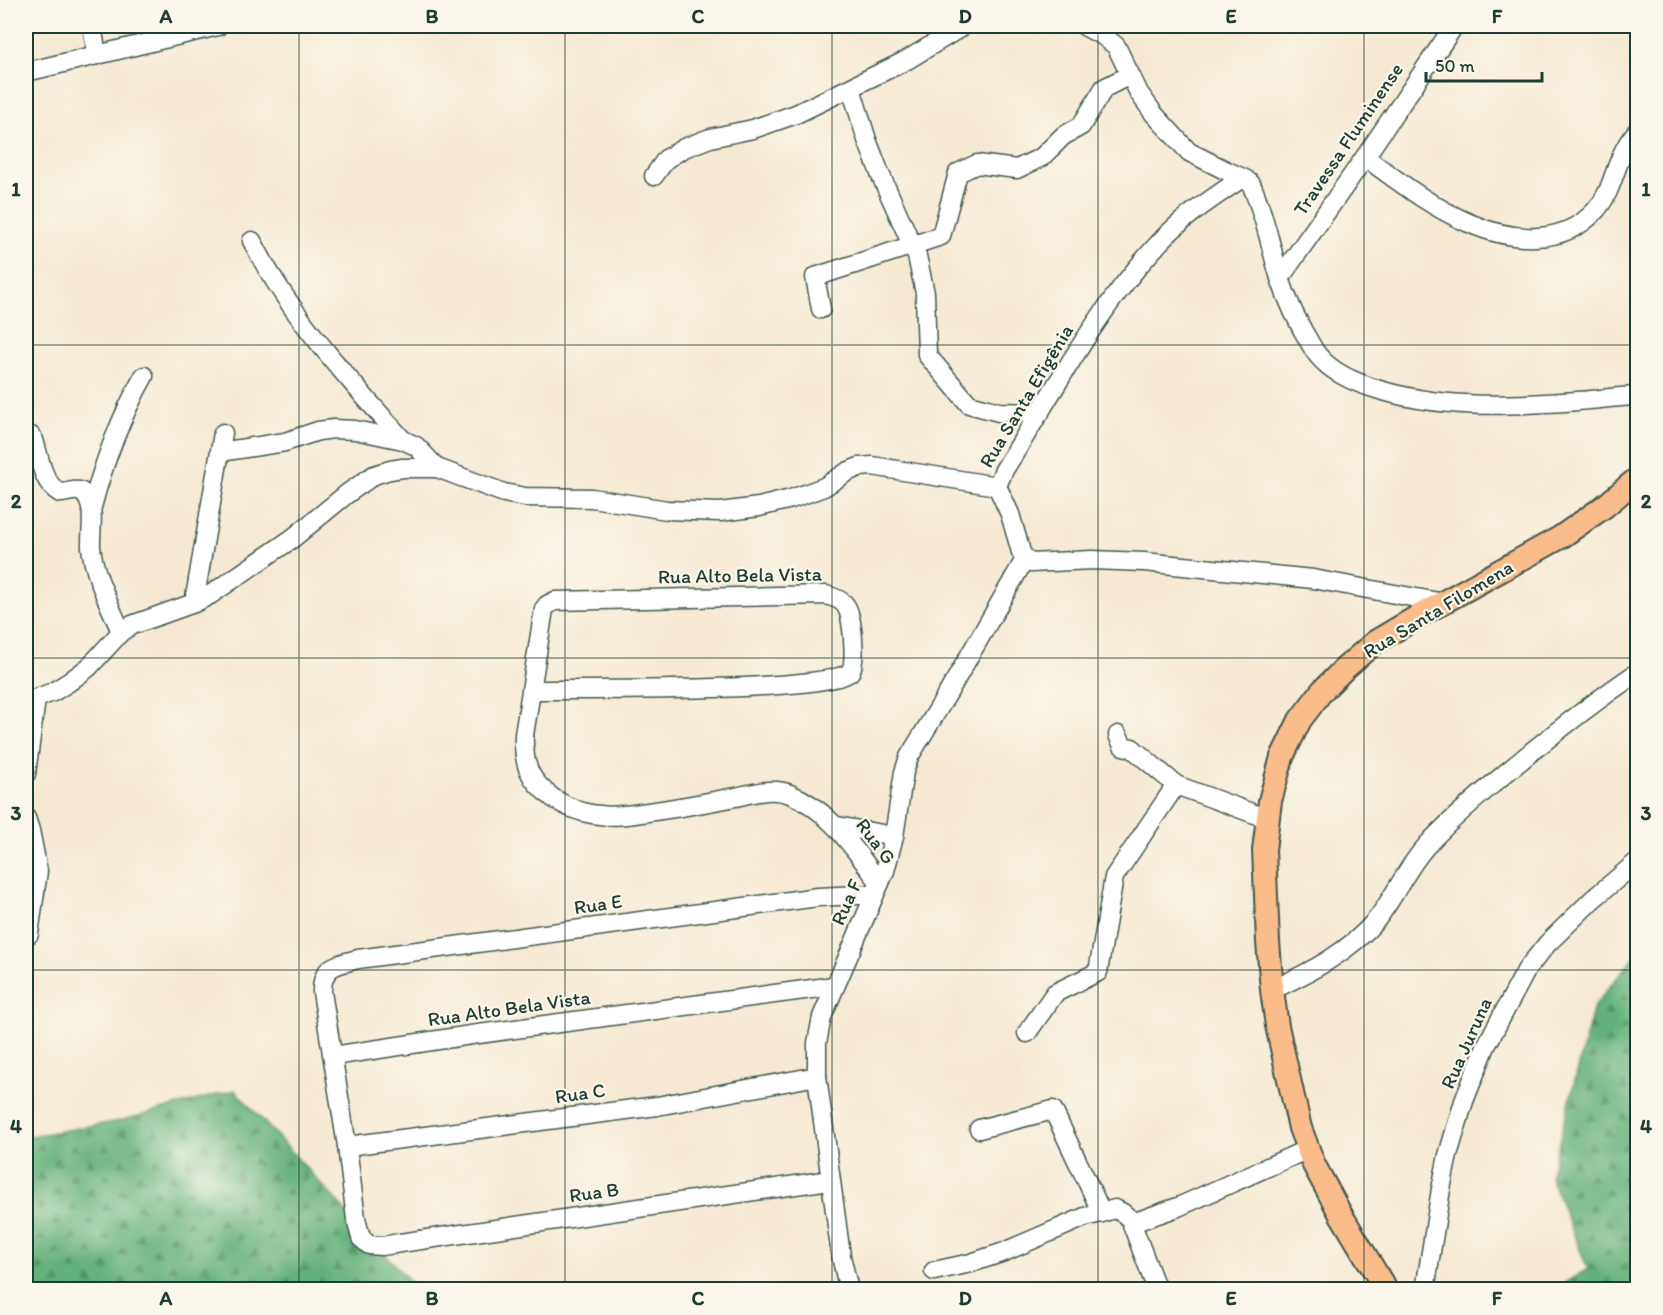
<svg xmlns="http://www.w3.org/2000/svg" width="1663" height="1315" viewBox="0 0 1663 1315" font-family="Itim,sans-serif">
  <defs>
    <pattern id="forest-firs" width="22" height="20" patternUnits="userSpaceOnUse" patternTransform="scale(1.5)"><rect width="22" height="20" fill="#62b07a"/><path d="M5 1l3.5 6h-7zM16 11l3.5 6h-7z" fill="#509065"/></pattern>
  </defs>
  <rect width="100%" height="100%" fill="#fbf7ec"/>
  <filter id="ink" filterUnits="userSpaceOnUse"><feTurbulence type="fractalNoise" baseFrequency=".0167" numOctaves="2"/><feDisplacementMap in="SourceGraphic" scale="12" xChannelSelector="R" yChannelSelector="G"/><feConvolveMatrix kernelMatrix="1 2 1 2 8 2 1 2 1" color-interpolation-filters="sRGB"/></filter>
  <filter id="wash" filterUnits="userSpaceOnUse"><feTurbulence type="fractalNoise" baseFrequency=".008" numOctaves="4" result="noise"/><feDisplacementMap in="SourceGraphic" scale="24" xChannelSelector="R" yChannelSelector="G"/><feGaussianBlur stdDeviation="1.35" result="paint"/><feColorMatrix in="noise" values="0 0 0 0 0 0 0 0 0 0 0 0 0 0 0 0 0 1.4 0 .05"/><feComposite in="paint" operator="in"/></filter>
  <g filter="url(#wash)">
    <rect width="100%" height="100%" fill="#f6e9d4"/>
    <g fill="url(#forest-firs)" stroke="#407657" stroke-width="1.5">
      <polygon points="1637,953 1637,1289 1554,1289 1588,1269 1550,1177 1594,1006"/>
      <polygon points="235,1090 417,1289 26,1290 26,1137 119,1121"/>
    </g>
  </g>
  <g filter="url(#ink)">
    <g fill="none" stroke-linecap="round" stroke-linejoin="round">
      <defs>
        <g id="minor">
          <polyline points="92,26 97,55"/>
          <path d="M1084,26L1103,36L1116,46L1139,93L1154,114L1189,152L1225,170L1245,179L1251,184C1264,212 1270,245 1279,275C1287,301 1300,327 1314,350C1326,369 1349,380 1370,387C1439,410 1507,406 1578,401C1598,400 1618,396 1638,396"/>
          <polyline points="26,72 218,26"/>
          <polyline points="851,88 867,140 881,176 917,256 925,293 927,355 969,404 999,412 1040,413"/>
          <path d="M1365,157C1398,181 1431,207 1469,223C1510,241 1563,247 1596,210C1613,191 1614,166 1627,145C1630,139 1634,135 1638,130"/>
          <polyline points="654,176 666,159 684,148 710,138 753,129 796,114 907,60 963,26"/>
          <path d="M1242,178C1213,198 1183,217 1159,243C1096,310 1053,393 1004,470L997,486L1010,514L1021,552L1025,559L1031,563L1092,560L1144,562L1313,579L1444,603"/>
          <path d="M252,241C259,253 265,266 273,278C308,335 358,390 403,440"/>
          <polyline points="1280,278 1365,157 1454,26"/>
          <polyline points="821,309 815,277 941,236 958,173 977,164 1017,169 1042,157 1063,136 1081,126 1104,88 1130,75"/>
          <path d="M26,436H31L34,440C40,458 42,483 60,493C67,493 78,488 83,493C97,505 90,530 91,547C94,576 110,605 121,632"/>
          <polyline points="220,452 285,442 318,431 334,429 355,430 403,440 416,446 437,468"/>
          <path d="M92,507C104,461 121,417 144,376"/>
          <polyline points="194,603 223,433"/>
          <path d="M532,690C574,690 832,692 850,672C856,664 853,633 851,622C848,604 844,600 826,595L555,601L547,605L544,609L524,735C523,763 528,780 553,798C566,807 584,814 600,815C613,817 627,815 641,813C673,809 704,803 736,797C753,793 773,787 790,794C831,810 854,850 880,883"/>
          <polyline points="26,702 53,692 69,682 89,667 121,632 132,625 194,603 210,595 293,538 348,493 374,475 390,470 403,468 437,468 504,493 525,497 592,498 667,510 720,512 759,507 791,499 824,487 847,472 859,467 872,466 997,486"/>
          <polyline points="1118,735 1123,746 1132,748 1176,785 1268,819"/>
          <polyline points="26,774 36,699"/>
          <polyline points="26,818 30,830 38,871 29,934"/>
          <polyline points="837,826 894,836"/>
          <path d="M1272,990C1310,972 1350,952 1377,919C1396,895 1407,866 1429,843C1453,817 1480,795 1507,772C1549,737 1592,703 1638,672"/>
          <polyline points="1027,1033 1055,993 1098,972 1114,877 1176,785"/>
          <polyline points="333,1056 471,1035 834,986"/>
          <polyline points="979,1129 1053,1110 1102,1213"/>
          <polyline points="347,1146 657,1106 817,1076"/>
          <path d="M830,1180L400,1243L382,1246L369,1245L361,1238L356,1219L347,1146L322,992C322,965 336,965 358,959L818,897L857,895H874"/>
          <polyline points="1132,1223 1178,1207 1308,1149"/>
          <polyline points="934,1271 971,1263 1004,1252 1085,1217 1108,1211 1115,1209 1123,1213 1130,1219 1157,1290"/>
          <polyline points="849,1290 841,1256 817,1076 817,1043 822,1017 885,871 894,836 904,772 909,757 948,693 1025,559"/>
          <polyline points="1425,1290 1441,1189 1448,1155 1464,1101 1486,1046 1527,969 1547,944 1593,899 1638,861"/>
        </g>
        <polyline id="major" points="1386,1290 1340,1213 1314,1165 1300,1128 1277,1026 1272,990 1268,942 1264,850 1270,801 1282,757 1300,720 1322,691 1344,669 1375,642 1424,613 1561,537 1605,506 1638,478"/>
      </defs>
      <use href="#minor" stroke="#3f574c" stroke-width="21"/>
      <use href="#major" stroke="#3f574c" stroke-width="26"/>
      <use href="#minor" stroke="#fff" stroke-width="18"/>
      <use href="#major" stroke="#f9bc8a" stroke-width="22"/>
    </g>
  </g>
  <path fill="none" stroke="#1f3d34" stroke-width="1.5" stroke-opacity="0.55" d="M299,26V1290M565,26V1290M832,26V1290M1098,26V1290M1364,26V1290M26,345H1638M26,658H1638M26,970H1638"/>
  <g text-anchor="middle" stroke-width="4.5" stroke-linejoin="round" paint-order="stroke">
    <g font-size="20" fill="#1f3d34" stroke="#fbf7ec">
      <text transform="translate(1348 139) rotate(-56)" y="7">Travessa Fluminense</text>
      <text transform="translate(1026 396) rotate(-59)" y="7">Rua Santa Efigênia</text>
      <text transform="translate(740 575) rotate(-1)" y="7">Rua Alto Bela Vista</text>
      <text transform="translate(1438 609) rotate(-31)" y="7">Rua Santa Filomena</text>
      <text transform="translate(876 841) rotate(53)" y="7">Rua G</text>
      <text transform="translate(846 902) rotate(-66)" y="7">Rua F</text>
      <text transform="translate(598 904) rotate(-8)" y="7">Rua E</text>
      <text transform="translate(509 1008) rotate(-8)" y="7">Rua Alto Bela Vista</text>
      <text transform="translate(1466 1043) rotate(-66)" y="7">Rua Juruna</text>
      <text transform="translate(580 1093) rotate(-8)" y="7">Rua C</text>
      <text transform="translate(594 1192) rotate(-8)" y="7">Rua B</text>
    </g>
  </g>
  <rect width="1663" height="1315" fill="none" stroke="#fbf7ec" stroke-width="66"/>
  <path d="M1426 72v9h116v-9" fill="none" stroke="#1f3d34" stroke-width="3"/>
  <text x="1435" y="72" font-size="18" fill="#1f3d34" stroke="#fbf7ec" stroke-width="4.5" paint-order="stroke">50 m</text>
  <rect x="33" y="33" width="1597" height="1249" fill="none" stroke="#1f3d34" stroke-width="2"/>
  <g font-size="20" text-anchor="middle" font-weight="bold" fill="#1f3d34">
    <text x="166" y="23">A</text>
    <text x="432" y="23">B</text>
    <text x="698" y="23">C</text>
    <text x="965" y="23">D</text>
    <text x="1231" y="23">E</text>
    <text x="1497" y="23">F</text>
    <text x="16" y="196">1</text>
    <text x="1646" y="196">1</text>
    <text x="16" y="508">2</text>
    <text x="1646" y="508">2</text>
    <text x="16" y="820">3</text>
    <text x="1646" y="820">3</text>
    <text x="16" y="1133">4</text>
    <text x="1646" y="1133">4</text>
    <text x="166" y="1305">A</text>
    <text x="432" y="1305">B</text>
    <text x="698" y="1305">C</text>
    <text x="965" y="1305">D</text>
    <text x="1231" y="1305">E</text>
    <text x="1497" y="1305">F</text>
  </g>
</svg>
